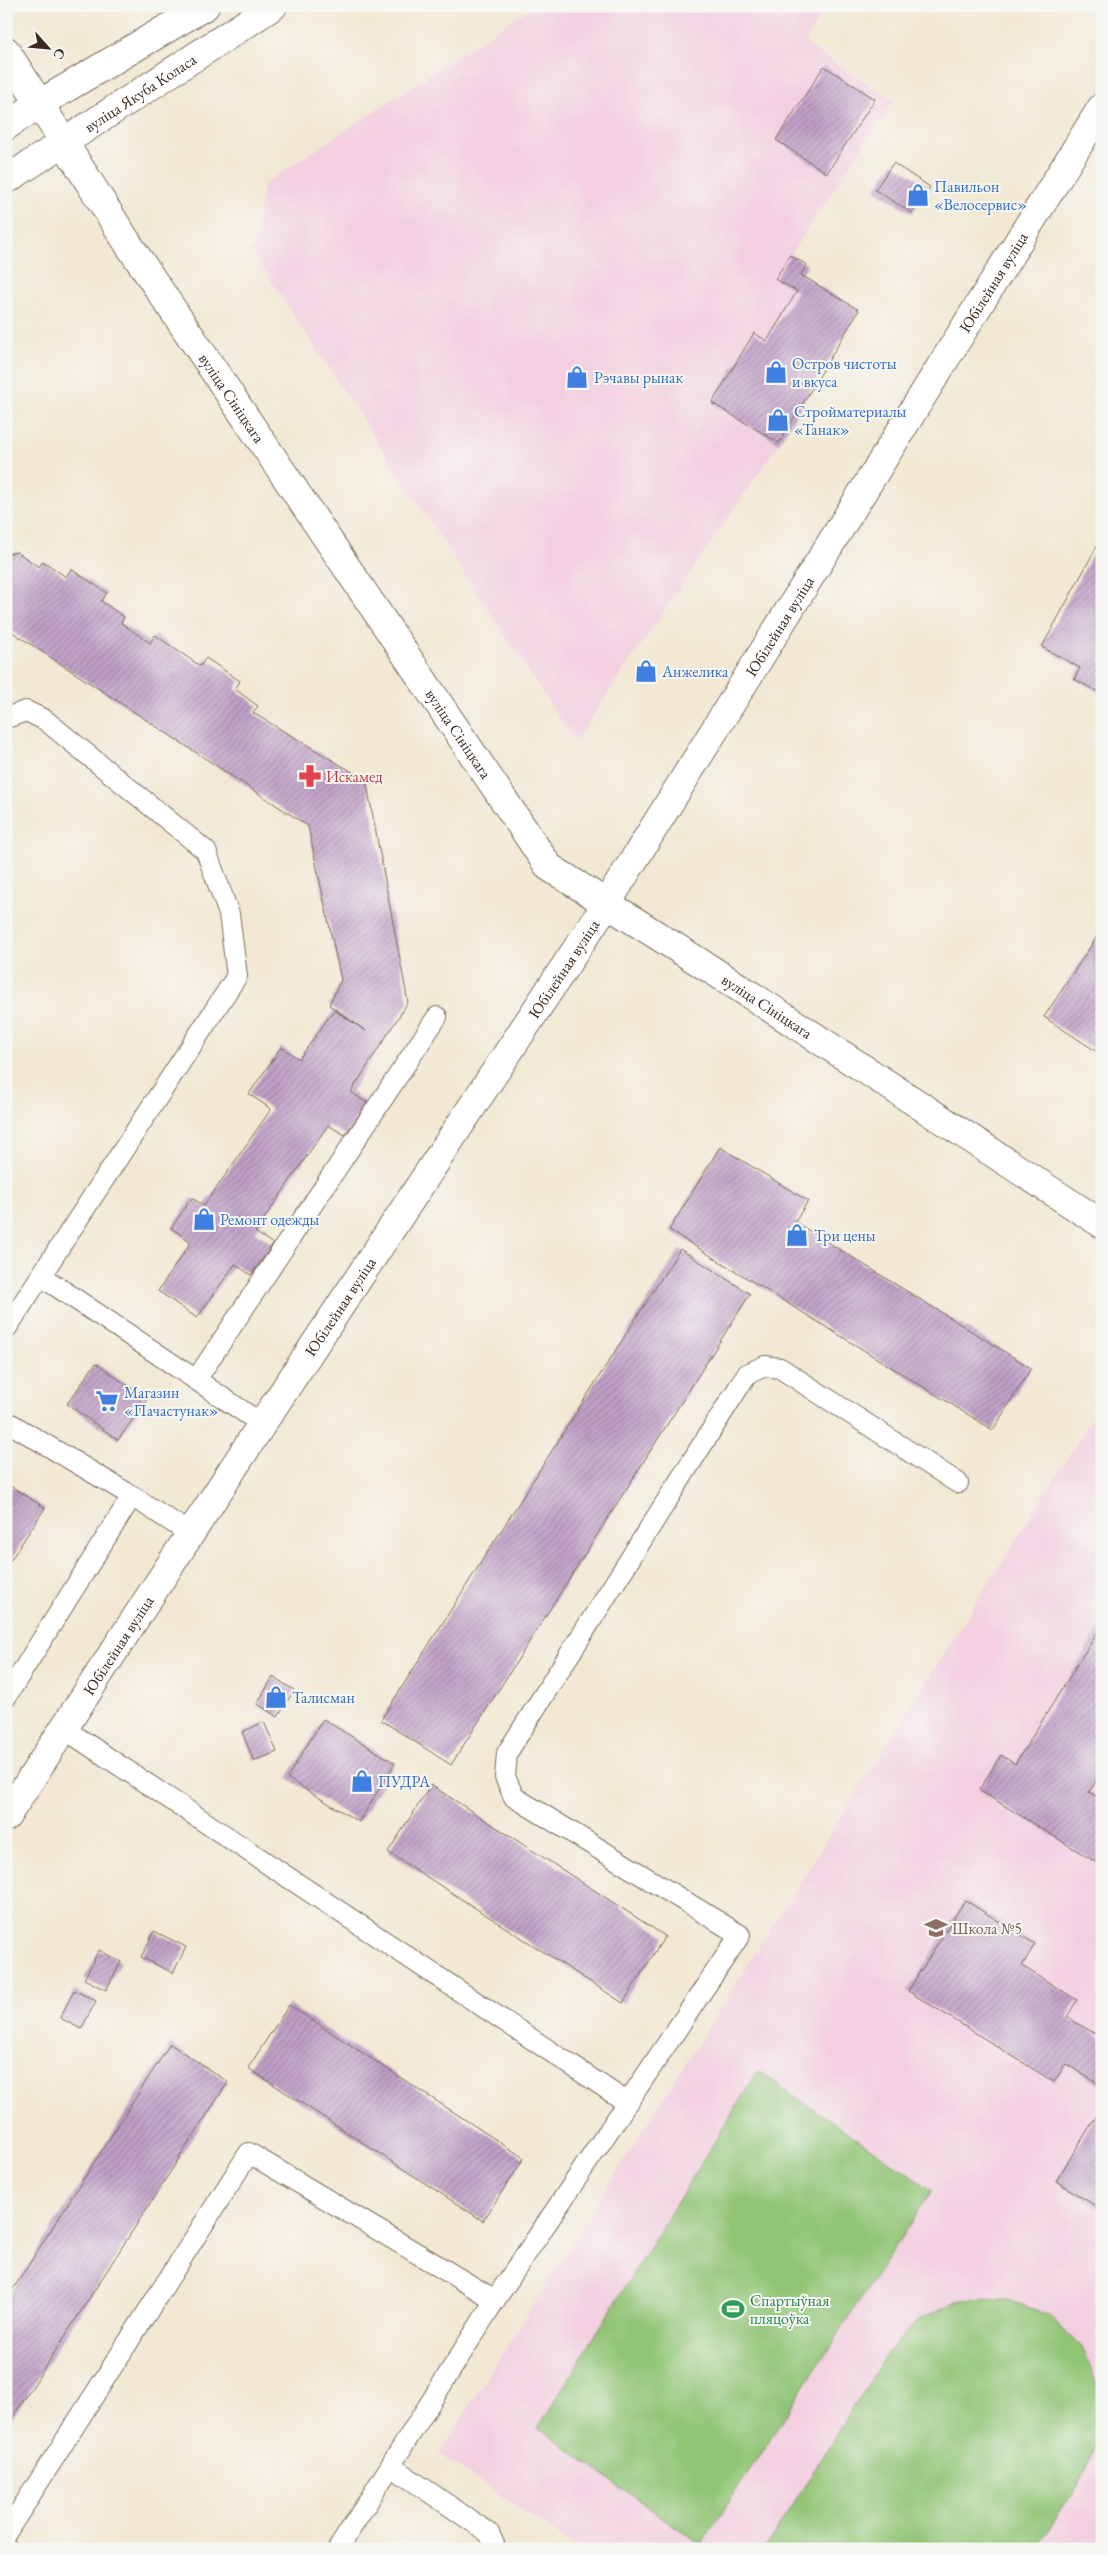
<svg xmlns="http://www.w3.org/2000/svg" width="1108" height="2555" viewBox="0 0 1108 2555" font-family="'EB Garamond',serif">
  <defs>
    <pattern id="building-hatch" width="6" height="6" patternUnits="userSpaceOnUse" patternTransform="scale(1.25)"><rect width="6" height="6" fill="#c0a0c7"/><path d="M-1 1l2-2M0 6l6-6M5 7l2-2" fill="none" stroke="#9d83a1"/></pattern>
  </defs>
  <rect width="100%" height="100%" fill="#f6f6f2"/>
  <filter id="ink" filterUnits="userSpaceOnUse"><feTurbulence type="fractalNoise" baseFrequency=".02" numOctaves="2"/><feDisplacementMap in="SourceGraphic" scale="10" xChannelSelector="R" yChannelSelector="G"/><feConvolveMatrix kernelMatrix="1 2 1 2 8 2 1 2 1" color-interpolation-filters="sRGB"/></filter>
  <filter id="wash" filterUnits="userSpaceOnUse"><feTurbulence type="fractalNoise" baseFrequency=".0096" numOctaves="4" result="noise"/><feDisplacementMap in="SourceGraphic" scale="20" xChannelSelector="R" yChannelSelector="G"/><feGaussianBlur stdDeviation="1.12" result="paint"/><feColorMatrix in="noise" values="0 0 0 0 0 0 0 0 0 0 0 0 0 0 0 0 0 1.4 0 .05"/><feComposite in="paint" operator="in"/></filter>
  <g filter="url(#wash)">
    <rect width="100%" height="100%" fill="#f2e8d3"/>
    <g fill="#f3cfe0">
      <polygon points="533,6 827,6 804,43 894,100 790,255 807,265 802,275 859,310 779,443 575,742 253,253 263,185"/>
      <polygon points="1102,1403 1102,2549 579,2549 439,2454"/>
    </g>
    <g fill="#91c576" stroke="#66784a">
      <polygon points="758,2071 932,2190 701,2545 538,2428"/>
      <polygon points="1006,2299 1048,2315 1081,2346 1099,2388 1100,2433 1084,2475 1037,2549 765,2549 888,2352 919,2319 961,2300"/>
    </g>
    <g id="blocks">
      <g fill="url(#building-hatch)">
        <polygon points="824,66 875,99 827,173 776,140"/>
        <polygon points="893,163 930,187 912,213 875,190"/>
        <polygon points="790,255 807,265 801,275 859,310 779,443 712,403 754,333 767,341 797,291 775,279"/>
        <polygon points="1102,537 1102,694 1074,679 1080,668 1042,647"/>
        <polygon points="17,552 39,567 43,561 66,577 71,569 107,593 101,601 124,617 121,623 150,643 155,635 200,666 206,658 240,681 235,689 258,706 253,713 366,780 408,1002 351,1092 367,1103 345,1135 328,1125 255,1232 273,1244 251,1275 235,1264 197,1318 158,1291 191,1242 171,1228 192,1198 204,1206 271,1109 249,1094 281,1047 299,1059 334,1010 366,1031 329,1005 341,980 308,826 6,628 6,554"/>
        <polygon points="1102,929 1102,1055 1044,1017"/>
        <polygon points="720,1147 808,1201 795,1222 1031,1368 993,1430 669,1230"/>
        <polygon points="680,1249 750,1294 451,1765 381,1720"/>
        <polygon points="96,1363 147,1399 118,1440 67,1404"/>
        <polygon points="6,1483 45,1508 6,1567"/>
        <polygon points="1102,1625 1102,1772 1089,1792 1102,1800 1102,1866 979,1790 1001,1755 1015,1764"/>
        <polygon points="273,1677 294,1690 278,1717 257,1704"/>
        <polygon points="323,1719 395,1763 359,1822 287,1778"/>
        <polygon points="264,1722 277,1752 254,1761 242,1732"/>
        <polygon points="431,1785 665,1936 623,2003 388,1852"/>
        <polygon points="965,1900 1035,1944 1022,1966 1077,2000 1067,2017 1102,2038 1102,2086 1066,2064 1054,2082 908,1991"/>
        <polygon points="154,1931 186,1947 173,1973 141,1957"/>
        <polygon points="99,1950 121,1962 106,1990 84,1979"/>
        <polygon points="74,1990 96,2001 81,2029 60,2018"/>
        <polygon points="289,2005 524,2158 483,2221 248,2068"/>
        <polygon points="170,2044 228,2082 6,2428 6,2300"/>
        <polygon points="1102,2107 1102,2210 1056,2181"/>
      </g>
    </g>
  </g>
  <g filter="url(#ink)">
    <use href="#blocks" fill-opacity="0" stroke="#7b6c5d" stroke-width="1"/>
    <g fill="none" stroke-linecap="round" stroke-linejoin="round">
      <defs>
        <g id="service">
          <polyline points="6,718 26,711 45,720 206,851 229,914 237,976 6,1329"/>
          <polyline points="41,1276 262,1424"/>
          <polyline points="196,1380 437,1017"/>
          <polyline points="6,1421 132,1496 6,1697"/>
          <polyline points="132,1496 191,1534"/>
          <polyline points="63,1728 628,2103"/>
          <polyline points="391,2466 489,2533 496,2549"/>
          <polyline points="6,2533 249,2153 495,2300"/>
          <polyline points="6,2548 8,2549"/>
          <polyline points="338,2549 495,2300 740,1935 514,1797 505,1777 507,1753 747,1374 765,1366 780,1368 958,1483"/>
        </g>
        <g id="minor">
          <path id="s1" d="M6,51L129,245L549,867L726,979L1102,1224"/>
          <path id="s2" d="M6,1817L262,1424L607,903L1102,107"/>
        </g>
        <g id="secondary">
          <polyline points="6,126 39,104 205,6"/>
          <path id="s3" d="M6,180L273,6"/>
        </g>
      </defs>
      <use href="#service" stroke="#7b6c5d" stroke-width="22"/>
      <use href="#minor" stroke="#7b6c5d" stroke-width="30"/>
      <use href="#secondary" stroke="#7b6c5d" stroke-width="30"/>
      <use href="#service" stroke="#fff" stroke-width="20"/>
      <use href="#minor" stroke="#fff" stroke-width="28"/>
      <use href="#secondary" stroke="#fff" stroke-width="28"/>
    </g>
  </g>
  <defs>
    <symbol id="shop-bare" viewBox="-9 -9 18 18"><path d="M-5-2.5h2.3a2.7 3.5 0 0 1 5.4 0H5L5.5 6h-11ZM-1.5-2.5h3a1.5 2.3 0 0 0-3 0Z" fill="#3f7fe0" stroke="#f6f6f2" stroke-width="2.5" paint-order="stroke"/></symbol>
    <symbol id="pharmacy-bare" viewBox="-9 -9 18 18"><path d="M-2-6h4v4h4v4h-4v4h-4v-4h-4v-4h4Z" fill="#e0444e" stroke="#f6f6f2" stroke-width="2.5" paint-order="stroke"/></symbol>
    <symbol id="supermarket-bare" viewBox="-9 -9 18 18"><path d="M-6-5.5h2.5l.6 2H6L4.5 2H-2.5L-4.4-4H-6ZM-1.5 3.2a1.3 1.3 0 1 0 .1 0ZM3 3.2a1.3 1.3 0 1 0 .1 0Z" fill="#3f7fe0" stroke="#f6f6f2" stroke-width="2.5" paint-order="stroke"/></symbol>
    <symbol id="school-bare" viewBox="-9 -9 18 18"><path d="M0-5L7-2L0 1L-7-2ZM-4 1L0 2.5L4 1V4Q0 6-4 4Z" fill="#8d6e63" stroke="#f6f6f2" stroke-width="2.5" paint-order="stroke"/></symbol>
    <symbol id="stadium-bare" viewBox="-9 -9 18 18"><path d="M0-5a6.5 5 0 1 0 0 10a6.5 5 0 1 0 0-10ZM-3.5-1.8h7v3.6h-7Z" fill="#2e9e5b" stroke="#f6f6f2" stroke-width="2.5" paint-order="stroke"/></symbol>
  </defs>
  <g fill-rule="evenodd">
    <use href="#shop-bare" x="902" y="179" width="32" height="32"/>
    <use href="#shop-bare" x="760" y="356" width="32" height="32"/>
    <use href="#shop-bare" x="561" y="361" width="32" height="32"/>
    <use href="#shop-bare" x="762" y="404" width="32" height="32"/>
    <use href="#shop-bare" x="630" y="655" width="32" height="32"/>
    <use href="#pharmacy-bare" x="294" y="760" width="32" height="32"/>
    <use href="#shop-bare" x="188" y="1203" width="32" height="32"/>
    <use href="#shop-bare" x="781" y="1219" width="32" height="32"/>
    <use href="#supermarket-bare" x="91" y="1385" width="32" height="32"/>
    <use href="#shop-bare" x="260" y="1681" width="32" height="32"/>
    <use href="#shop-bare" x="346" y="1765" width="32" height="32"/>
    <use href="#school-bare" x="920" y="1912" width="32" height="32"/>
    <use href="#stadium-bare" x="717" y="2293" width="32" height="32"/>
  </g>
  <g text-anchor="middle" stroke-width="4" stroke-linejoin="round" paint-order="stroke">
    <g font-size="16" fill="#3b2a1e" stroke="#f6f6f2">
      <text dy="6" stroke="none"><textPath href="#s3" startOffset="160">вуліца Якуба Коласа</textPath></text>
      <text dy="6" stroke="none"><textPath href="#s2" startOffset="1825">Юбілейная вуліца</textPath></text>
      <text dy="6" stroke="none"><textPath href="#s1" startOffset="414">вуліца Сініцкага</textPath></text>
      <text dy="6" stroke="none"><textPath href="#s2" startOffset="1420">Юбілейная вуліца</textPath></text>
      <text dy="6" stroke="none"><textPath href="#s1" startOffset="819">вуліца Сініцкага</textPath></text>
      <text dy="6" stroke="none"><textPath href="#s2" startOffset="1015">Юбілейная вуліца</textPath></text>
      <text dy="6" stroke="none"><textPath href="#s1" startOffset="1239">вуліца Сініцкага</textPath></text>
      <text dy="6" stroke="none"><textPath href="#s2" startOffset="610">Юбілейная вуліца</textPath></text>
      <text dy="6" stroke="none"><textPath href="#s2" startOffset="205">Юбілейная вуліца</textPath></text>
    </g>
    <g font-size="16" fill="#366cbe" stroke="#f6f6f2" text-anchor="start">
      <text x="934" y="192">Павильон<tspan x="934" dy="18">«Велосервис»</tspan></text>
      <text x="792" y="369">Остров чистоты<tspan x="792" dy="18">и вкуса</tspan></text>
      <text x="594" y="383">Рэчавы рынак</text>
      <text x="794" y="417">Стройматериалы<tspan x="794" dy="18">«Танак»</tspan></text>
      <text x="662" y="677">Анжелика</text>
      <text x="220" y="1225">Ремонт одежды</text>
      <text x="814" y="1241">Три цены</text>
      <text x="124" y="1398">Магазин<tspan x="124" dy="18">«Пачастунак»</tspan></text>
      <text x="292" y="1703">Талисман</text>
      <text x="378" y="1787">ПУДРА</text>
    </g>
    <g font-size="16" fill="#be3a42" stroke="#f6f6f2" text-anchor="start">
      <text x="326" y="782">Искамед</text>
    </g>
    <g font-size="16" fill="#785e54" stroke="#f6f6f2" text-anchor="start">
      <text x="952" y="1934">Школа №5</text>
    </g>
    <g font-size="16" fill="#27864d" stroke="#f6f6f2" text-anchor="start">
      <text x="750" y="2306">Спартыўная<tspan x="750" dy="18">пляцоўка</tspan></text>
    </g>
  </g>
  <rect width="1108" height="2555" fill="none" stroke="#f6f6f2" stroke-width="25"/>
  <g transform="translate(48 48) rotate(117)" stroke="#f6f6f2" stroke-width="4" paint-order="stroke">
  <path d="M0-4L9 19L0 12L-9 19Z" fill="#3b2a1e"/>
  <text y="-8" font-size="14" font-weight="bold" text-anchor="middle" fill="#3b2a1e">С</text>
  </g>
</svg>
